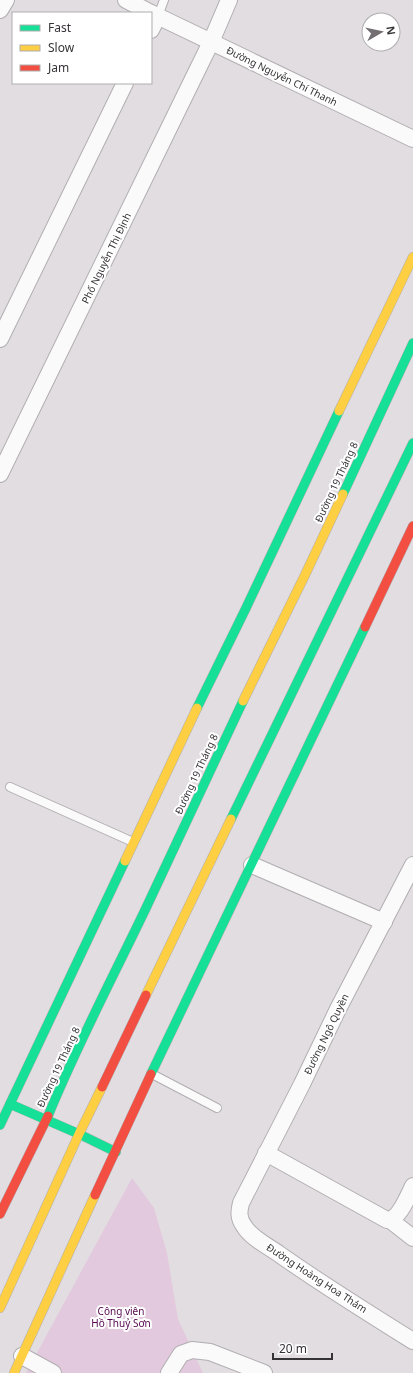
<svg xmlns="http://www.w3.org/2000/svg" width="413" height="1373" viewBox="0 0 413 1373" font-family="'Noto Sans',sans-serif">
  <rect width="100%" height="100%" fill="#e2dde1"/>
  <polygon fill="#e3c9de" points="132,1178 154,1208 167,1253 178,1319 203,1373 26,1373"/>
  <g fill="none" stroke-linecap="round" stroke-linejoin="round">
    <defs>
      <g id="lane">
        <polyline points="158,16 164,0"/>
        <polyline points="10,787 133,842"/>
        <polyline points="152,1074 217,1108"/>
      </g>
      <g id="street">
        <polyline points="126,0 151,13"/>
        <polyline points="0,10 6,0"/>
        <polyline points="151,13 413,139"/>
        <polyline points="151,30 158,16"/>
        <polyline points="0,339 125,83"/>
        <polyline points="0,474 211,42 229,0"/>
        <polyline points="252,865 384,922"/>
        <path d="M413,865L338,1009L302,1084L241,1203C239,1211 238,1218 244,1226C251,1238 268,1246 279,1254C323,1285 368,1313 413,1341"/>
        <path d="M266,1153L387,1220C399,1220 408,1196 413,1186"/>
        <polyline points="390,1220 413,1238"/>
        <polyline points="22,1356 53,1373"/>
        <polyline points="169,1373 181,1354 192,1350 210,1352 264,1373"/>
      </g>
      <g id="fast">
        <polyline points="343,494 413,343"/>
        <polyline points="197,708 246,608 339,411"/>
        <polyline points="231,819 413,443"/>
        <polyline points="151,1074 365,627"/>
        <polyline points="10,1104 79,1134 116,1152"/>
        <path d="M48,1116C77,1045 113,977 146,908C179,839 210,770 243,701"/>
        <polyline points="0,1125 125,861"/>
      </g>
      <g id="slow">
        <polyline points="339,411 413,257"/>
        <polyline points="243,701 305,575 343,494"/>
        <polyline points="125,861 197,708"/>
        <polyline points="146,995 231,819"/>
        <polyline points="0,1308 79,1134 102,1087"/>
        <polyline points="14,1373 95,1195"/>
      </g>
      <g id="jam">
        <polyline points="365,627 413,526"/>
        <polyline points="102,1087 146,995"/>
        <polyline points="95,1195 151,1074"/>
        <polyline points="0,1214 48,1116"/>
      </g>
    </defs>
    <use href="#lane" stroke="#b1aeb1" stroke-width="10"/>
    <use href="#street" stroke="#b1aeb1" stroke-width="18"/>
    <use href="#fast" stroke="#b1aeb1" stroke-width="10"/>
    <use href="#slow" stroke="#b1aeb1" stroke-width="10"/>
    <use href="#jam" stroke="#b1aeb1" stroke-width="10"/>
    <use href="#lane" stroke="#fbfafa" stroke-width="8"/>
    <use href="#street" stroke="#fbfafa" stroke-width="16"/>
    <use href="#fast" stroke="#16e098" stroke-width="9"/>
    <use href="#slow" stroke="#ffcf43" stroke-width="9"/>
    <use href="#jam" stroke="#f24e42" stroke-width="9"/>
  </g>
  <g text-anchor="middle" stroke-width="4" stroke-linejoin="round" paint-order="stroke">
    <g font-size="10" fill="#363336" stroke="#fff">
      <text transform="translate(282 76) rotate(26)" y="4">Đường Nguyễn Chí Thanh</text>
      <text transform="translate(106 258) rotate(-64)" y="4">Phố Nguyễn Thị Định</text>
      <text transform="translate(336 482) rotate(-65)" y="4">Đường 19 Tháng 8</text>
      <text transform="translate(196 774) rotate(-65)" y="4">Đường 19 Tháng 8</text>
      <text transform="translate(326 1034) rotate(-64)" y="4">Đường Ngô Quyền</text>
      <text transform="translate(58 1067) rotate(-65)" y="4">Đường 19 Tháng 8</text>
      <text transform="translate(317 1278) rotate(33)" y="4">Đường Hoàng Hoa Thám</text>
    </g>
    <g font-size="10" fill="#54054d" stroke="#fff">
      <text x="121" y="1315">Công viên<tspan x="121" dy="12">Hồ Thuỷ Sơn</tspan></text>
    </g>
  </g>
  <rect x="12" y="12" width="140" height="72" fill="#ffffff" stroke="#afadaf"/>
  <rect x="20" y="25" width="20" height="6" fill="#16e098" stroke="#afadaf"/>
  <text x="48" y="32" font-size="12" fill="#363336">Fast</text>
  <rect x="20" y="45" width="20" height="6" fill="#ffcf43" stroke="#afadaf"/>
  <text x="48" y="52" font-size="12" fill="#363336">Slow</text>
  <rect x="20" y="65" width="20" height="6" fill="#f24e42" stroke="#afadaf"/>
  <text x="48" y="72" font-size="12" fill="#363336">Jam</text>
  <g transform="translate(381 32) rotate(81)"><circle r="19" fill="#ffffff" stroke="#afadaf"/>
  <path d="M0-3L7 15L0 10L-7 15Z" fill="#726e72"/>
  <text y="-6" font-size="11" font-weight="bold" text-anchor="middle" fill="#363336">N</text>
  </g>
  <path d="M273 1353v6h59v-6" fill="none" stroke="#363336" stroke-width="2"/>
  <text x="279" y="1353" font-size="12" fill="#363336" stroke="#ffffff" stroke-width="3" paint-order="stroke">20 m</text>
</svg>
